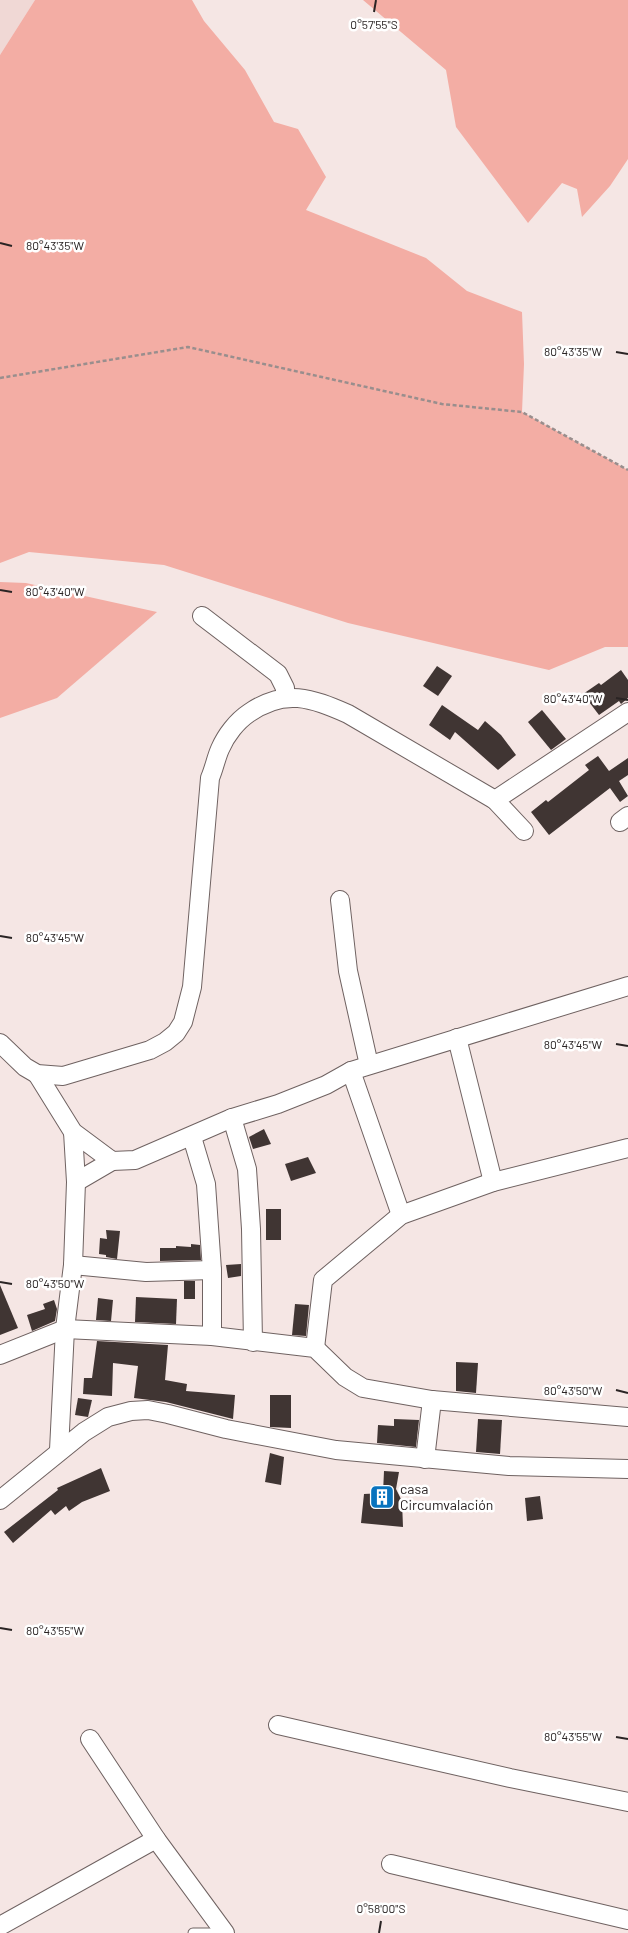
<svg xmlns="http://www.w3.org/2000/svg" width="628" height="1933" viewBox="0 0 628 1933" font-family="Barlow,sans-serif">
  <rect width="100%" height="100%" fill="#f5e6e4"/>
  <polygon fill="#f0d8d5" points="0,0 35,0 0,55"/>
  <g fill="#f3ada4">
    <polygon points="35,0 192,0 204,21 245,70 274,122 298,129 326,177 306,210 426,258 467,291 522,312 524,364 522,412 628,470 628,647 605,647 549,670 348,623 164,565 29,552 0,563 0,55"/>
    <polygon points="363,0 628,0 628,159 610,186 582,217 577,189 562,183 528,223 456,127 446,70"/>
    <polygon points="0,582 26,583 157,612 57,698 0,718"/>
  </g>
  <g fill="#403533">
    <polygon points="437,666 452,676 438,696 423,686"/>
    <polygon points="621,670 628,680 628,698 621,704 619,701 599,715 583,694 599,683 601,685"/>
    <polygon points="442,705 478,730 485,721 501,735 516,755 498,770 455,732 450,740 429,725"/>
    <polygon points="542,710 566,739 551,750 528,722"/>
    <polygon points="598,756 609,771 628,758 628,775 619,781 628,796 620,802 610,788 549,835 531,812 546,800 548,802 589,770 585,765"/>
    <polygon points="264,1129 271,1144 253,1149 249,1137"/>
    <polygon points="308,1157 316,1173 291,1181 285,1164"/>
    <rect x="266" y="1209" width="15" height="31"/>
    <polygon points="106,1230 120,1231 117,1259 106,1257 106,1255 99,1254 100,1238 107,1239"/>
    <polygon points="191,1244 200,1245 201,1260 160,1261 160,1248 176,1248 176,1246 191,1247"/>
    <polygon points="241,1264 241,1276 228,1278 226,1265"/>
    <rect x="184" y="1281" width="11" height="18"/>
    <polygon points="0,1285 18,1328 0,1335"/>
    <polygon points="136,1297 177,1299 176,1324 135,1322"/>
    <polygon points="98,1298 113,1300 111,1321 96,1320"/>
    <polygon points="54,1300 57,1309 55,1321 32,1331 27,1315 45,1309 43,1304"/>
    <polygon points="295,1304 309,1305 306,1336 292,1335"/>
    <polygon points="97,1341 168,1345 165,1380 187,1384 186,1391 235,1395 233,1419 166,1402 134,1398 138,1366 113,1363 112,1396 83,1394 84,1378 92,1378"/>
    <polygon points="456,1362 478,1363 476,1393 456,1391"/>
    <polygon points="270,1395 291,1395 291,1428 270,1427"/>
    <polygon points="78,1398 92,1400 88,1417 75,1415"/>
    <polygon points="394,1419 419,1420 416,1447 377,1443 378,1425 394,1426"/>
    <polygon points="478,1419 502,1420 500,1454 476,1452"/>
    <polygon points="270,1453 284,1457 281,1485 265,1482"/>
    <polygon points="101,1468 110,1491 82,1502 69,1511 66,1506 55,1515 51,1510 13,1543 4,1532 58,1490 57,1488"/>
    <polygon points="384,1471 399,1472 396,1489 402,1501 403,1527 361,1523 364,1494 383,1493"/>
    <polygon points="540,1496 543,1519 527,1521 525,1498"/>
  </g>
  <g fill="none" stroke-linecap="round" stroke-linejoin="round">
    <defs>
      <polyline id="lane" points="193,1933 218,1933"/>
      <g id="street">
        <polyline points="202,616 278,674 285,688 285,697"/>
        <polyline points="620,822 628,816"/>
        <polyline points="524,831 495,800 628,712"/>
        <polyline points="340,900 348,971 369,1065"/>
        <polyline points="457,1038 493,1182"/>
        <path d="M0,1043L25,1067L37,1074L63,1076L150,1050L165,1042L176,1033L183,1022L192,987L210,778C214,769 216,758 220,749C226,735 237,721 249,713C285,688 311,698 348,714L495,800"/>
        <polyline points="351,1071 401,1215"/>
        <polyline points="37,1074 73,1132 112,1161 135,1160 232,1118 278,1104 326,1085 351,1071 628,986"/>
        <polyline points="232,1118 247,1169 251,1229 253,1342"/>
        <polyline points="192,1137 206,1184 212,1270 212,1336"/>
        <polyline points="76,1182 112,1161"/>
        <polyline points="73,1265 146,1272 212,1270"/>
        <polyline points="315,1348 323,1280 401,1215 493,1182 628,1148"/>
        <polyline points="0,1355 65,1329 212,1336 315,1348 345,1377 363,1388 432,1400 628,1417"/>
        <polyline points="59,1450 65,1329 73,1265 76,1182 73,1132"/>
        <polyline points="425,1459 432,1400"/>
        <polyline points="0,1500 84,1432 108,1417 131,1411 148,1410 168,1414 226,1429 336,1450 509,1466 628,1469"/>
        <polyline points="278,1725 510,1778 628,1802"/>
        <polyline points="90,1739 156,1839 225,1933"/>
        <polyline points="391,1864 628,1920"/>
        <polyline points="0,1926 156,1839"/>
      </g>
    </defs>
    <use href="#lane" stroke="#6f6261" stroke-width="11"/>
    <use href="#street" stroke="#6f6261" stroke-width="20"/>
    <polyline stroke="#998e8d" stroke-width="2.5" stroke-dasharray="4 2.5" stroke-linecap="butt" points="0,378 188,347 442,404 522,412 628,470"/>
    <use href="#lane" stroke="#fff" stroke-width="9"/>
    <use href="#street" stroke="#fff" stroke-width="18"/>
  </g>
  <path fill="none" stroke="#2a2424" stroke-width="2" d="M374,12L376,0M0,243L12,246M616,352L628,354M0,590L12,592M616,698L628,700M0,936L12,938M616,1044L628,1046M0,1282L12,1284M616,1390L628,1393M0,1628L12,1630M616,1737L628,1739M379,1933L381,1921"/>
  <defs>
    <symbol id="building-square" viewBox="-11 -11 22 22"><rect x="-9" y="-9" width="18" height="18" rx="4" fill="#0873be" stroke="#fff"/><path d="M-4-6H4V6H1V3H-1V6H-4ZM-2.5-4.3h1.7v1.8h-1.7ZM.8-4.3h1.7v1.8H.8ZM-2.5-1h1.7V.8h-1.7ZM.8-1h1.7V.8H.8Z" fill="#fff"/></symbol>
  </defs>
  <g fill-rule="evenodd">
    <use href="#building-square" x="368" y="1483" width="28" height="28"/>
  </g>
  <g text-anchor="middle" stroke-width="5" stroke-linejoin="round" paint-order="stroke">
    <g font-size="14" fill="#2a2424" stroke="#fff" text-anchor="start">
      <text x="400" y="1494">casa<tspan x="400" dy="16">Circumvalación</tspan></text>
    </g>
  </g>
  <g font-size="12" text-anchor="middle" fill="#2a2424" stroke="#fff" stroke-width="5" stroke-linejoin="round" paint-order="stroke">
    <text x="374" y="29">0°57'55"S</text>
    <text x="55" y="250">80°43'35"W</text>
    <text x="573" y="356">80°43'35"W</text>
    <text x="55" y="596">80°43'40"W</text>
    <text x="573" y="703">80°43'40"W</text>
    <text x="55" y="942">80°43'45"W</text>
    <text x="573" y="1049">80°43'45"W</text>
    <text x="55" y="1288">80°43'50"W</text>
    <text x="573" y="1395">80°43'50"W</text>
    <text x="55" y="1635">80°43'55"W</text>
    <text x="573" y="1741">80°43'55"W</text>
    <text x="381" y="1913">0°58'00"S</text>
  </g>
</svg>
